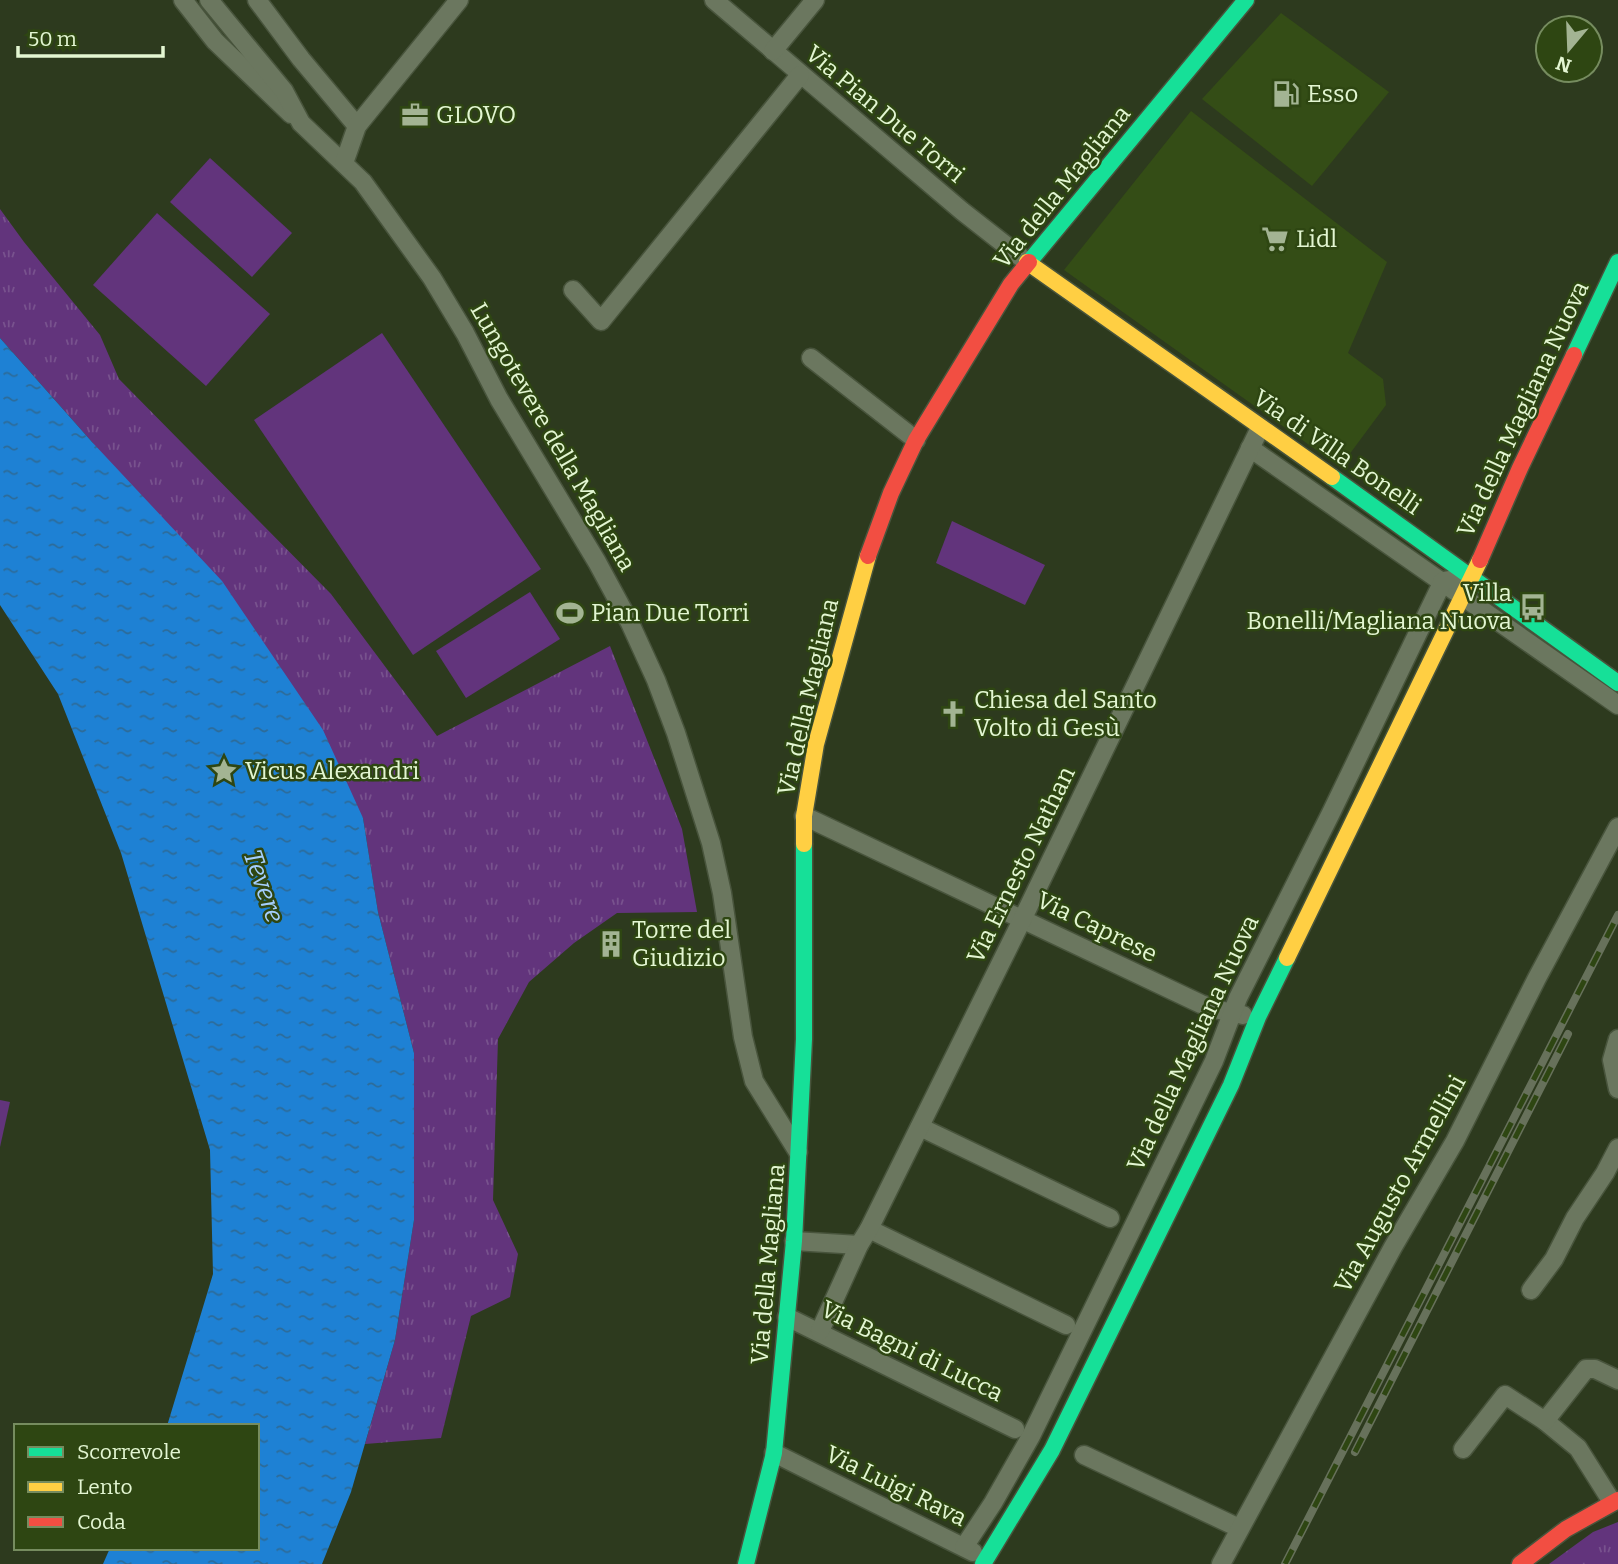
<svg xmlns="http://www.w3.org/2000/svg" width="1618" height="1564" viewBox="0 0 1618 1564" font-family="Bitter,serif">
  <defs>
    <pattern id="grass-tufts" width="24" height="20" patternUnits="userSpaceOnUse" patternTransform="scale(1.75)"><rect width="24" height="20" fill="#62347c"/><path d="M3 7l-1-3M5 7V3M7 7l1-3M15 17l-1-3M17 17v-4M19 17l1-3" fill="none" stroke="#78528e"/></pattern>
    <pattern id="water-ripples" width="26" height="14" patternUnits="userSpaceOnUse" patternTransform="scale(1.75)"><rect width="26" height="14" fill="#1e81d4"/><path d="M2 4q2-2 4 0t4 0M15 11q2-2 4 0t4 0" fill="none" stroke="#2d6b98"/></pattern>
  </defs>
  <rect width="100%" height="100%" fill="#2d3a1e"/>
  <g fill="#344d16">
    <polygon points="1281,13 1389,92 1312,186 1202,99"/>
    <polygon points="1191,111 1387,262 1348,353 1383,379 1386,405 1340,467 1064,270"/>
  </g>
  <g fill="url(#grass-tufts)">
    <polygon points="0,209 24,242 100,335 119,379 331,594 437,736 610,646 682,829 697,912 617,913 574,943 529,982 498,1039 493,1200 518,1254 510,1297 471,1316 441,1438 365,1444 395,1340 414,1220 414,1053 378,912 363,818 92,442 0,338"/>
    <polygon points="1618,1522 1618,1564 1549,1564 1593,1532"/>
  </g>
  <g fill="#62347c">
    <polygon points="210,158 292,233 252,277 170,202"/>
    <polygon points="157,213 270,314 206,386 93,285"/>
    <polygon points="382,333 541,569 413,655 254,420"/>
    <polygon points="952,521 1045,565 1025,605 936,563"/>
    <polygon points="530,592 560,639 466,698 436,651"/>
    <polygon points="0,1100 10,1102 0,1147"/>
  </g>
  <polygon fill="url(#water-ripples)" points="0,338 92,442 222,581 323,730 363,818 378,912 414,1053 414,1220 395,1340 351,1492 322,1564 103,1564 110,1548 257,1548 257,1426 167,1426 213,1274 210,1150 121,853 58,694 0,605"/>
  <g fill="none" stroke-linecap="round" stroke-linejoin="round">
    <defs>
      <g id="street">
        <polyline points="183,0 215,41 291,114"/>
        <polyline points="209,0 284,91 301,123 363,182 432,278 465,333 499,399 597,562 630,623 656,680 676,733 711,843 722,893 743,1037 754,1081 798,1152"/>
        <polyline points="257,0 301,59 357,126"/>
        <polyline points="714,0 962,211 1027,262"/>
        <polyline points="773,51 815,0"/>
        <polyline points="344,163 357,126 459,0"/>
        <polyline points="573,290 601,321 800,75"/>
        <polyline points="811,358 916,440"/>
        <polyline points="1250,448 1618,705"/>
        <polyline points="804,816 1201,1004 1219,1010 1243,1015"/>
        <polyline points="1618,1039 1612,1060 1618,1089"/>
        <polyline points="920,1127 1110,1218"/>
        <polyline points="869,1229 1066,1325"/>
        <polyline points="794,1241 859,1245"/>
        <polyline points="1531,1290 1554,1259 1575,1218 1605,1173 1618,1148"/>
        <polyline points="787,1317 1015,1429"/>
        <polyline points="820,1331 859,1245 869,1229 1023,918 1260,428"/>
        <polyline points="1545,1421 1578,1448 1612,1502"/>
        <polyline points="1463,1449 1505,1395 1545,1421 1586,1369 1595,1369 1618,1380"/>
        <polyline points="774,1453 973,1552"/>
        <polyline points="1084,1455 1239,1528"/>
        <polyline points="964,1547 993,1503 1031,1436 1214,1061 1238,998 1331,813 1443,581 1472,576"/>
        <polyline points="1221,1564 1393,1247 1455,1141 1537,978 1618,827"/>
      </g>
      <g id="fast">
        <polyline points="1029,262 1246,0"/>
        <polyline points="1574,355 1618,262"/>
        <polyline points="1332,477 1618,683"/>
        <polyline points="746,1564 774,1453 794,1241 804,1039 804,844"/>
        <polyline points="983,1564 1052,1450 1231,1085 1258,1017 1287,958"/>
      </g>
      <g id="slow">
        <polyline points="1027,262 1332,477"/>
        <polyline points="804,844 804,816 816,744 868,556"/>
        <polyline points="1287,958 1480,560"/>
      </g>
      <g id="jam">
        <polyline points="868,556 891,493 916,440 1011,284 1029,262"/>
        <polyline points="1480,560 1520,468 1574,355"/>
        <polyline points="1520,1564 1566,1529 1618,1500"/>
      </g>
    </defs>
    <use href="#street" stroke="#48543c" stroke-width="21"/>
    <use href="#fast" stroke="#48543c" stroke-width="19"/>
    <use href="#slow" stroke="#48543c" stroke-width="19"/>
    <use href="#jam" stroke="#48543c" stroke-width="19"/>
    <use href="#street" stroke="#6b775f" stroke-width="18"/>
    <use href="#fast" stroke="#16e098" stroke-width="16"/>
    <use href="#slow" stroke="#ffcf43" stroke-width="16"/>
    <use href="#jam" stroke="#f24e42" stroke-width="16"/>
    <defs>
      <g id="rail">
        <polyline points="1355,1452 1568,1034"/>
        <polyline points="1285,1564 1618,915"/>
      </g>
    </defs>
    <use href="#rail" stroke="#67715b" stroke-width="8"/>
    <use href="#rail" stroke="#2e4612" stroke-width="5" stroke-dasharray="16" stroke-linecap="butt"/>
  </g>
  <defs>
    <symbol id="fuel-bare" viewBox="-9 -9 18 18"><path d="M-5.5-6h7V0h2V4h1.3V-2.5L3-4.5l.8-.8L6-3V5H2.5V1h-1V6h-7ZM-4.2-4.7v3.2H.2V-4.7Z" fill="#a3b493" stroke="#2e4612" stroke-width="2.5" paint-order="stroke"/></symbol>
    <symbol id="office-bare" viewBox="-9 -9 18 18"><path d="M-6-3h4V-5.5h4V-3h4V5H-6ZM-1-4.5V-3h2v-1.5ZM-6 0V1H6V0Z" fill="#a3b493" stroke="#2e4612" stroke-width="2.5" paint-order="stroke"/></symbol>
    <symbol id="supermarket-bare" viewBox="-9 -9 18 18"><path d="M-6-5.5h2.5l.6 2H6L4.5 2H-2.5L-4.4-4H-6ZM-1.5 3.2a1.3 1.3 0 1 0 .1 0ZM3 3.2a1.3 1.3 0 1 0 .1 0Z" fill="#a3b493" stroke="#2e4612" stroke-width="2.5" paint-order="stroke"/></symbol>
    <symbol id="bus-bare" viewBox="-9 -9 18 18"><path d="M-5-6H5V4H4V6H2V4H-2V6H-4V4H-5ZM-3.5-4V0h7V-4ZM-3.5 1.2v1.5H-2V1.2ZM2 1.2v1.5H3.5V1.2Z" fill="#a3b493" stroke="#2e4612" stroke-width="2.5" paint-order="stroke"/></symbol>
    <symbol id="stadium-bare" viewBox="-9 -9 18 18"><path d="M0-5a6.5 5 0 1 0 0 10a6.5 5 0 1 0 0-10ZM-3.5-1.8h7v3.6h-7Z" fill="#a3b493" stroke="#2e4612" stroke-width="2.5" paint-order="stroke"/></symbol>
    <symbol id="church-bare" viewBox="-9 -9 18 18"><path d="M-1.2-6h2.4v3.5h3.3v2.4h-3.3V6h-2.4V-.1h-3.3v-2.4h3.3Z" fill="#a3b493" stroke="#2e4612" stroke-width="2.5" paint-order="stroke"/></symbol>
    <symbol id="sight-bare" viewBox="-9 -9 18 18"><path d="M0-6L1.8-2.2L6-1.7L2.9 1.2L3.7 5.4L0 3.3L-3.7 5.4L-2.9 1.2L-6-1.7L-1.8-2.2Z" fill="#a3b493" stroke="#2e4612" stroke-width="2.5" paint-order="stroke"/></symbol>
    <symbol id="building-bare" viewBox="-9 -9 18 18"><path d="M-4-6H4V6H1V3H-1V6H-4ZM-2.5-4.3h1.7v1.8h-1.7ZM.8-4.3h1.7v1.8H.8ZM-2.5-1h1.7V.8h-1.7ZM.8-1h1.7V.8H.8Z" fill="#a3b493" stroke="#2e4612" stroke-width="2.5" paint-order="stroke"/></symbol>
  </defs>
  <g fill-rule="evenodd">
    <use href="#fuel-bare" x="1267" y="75" width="38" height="38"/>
    <use href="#office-bare" x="396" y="96" width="38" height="38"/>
    <use href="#supermarket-bare" x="1256" y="220" width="38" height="38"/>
    <use href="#bus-bare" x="1514" y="588" width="38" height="38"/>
    <use href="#stadium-bare" x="551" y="594" width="38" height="38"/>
    <use href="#church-bare" x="934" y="695" width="38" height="38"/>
    <use href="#sight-bare" x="205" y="752" width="38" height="38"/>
    <use href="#building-bare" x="592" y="925" width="38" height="38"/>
  </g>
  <g text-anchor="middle" stroke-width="5" stroke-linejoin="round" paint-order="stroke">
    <g font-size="24" fill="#e3f6d2" stroke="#2e4612" text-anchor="start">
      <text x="1307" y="102">Esso</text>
      <text x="436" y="123">GLOVO</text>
      <text x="1296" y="247">Lidl</text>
      <text x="1512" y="601" text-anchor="end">Villa<tspan x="1512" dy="28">Bonelli/Magliana Nuova</tspan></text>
      <text x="591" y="621">Pian Due Torri</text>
      <text x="974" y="708">Chiesa del Santo<tspan x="974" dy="28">Volto di Gesù</tspan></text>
      <text x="245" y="779">Vicus Alexandri</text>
      <text x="632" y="938">Torre del<tspan x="632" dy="28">Giudizio</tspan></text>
    </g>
    <g font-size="24" fill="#e3f6d2" stroke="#2e4612">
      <text transform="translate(885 114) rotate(40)" y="8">Via Pian Due Torri</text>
      <text transform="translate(1062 187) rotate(-51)" y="8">Via della Magliana</text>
      <text transform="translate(1523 409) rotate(-65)" y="8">Via della Magliana Nuova</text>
      <text transform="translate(553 437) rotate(60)" y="8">Lungotevere della Magliana</text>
      <text transform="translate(1337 452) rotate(35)" y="8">Via di Villa Bonelli</text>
      <text transform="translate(808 697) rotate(-77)" y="8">Via della Magliana</text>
      <text transform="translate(1021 865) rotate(-64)" y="8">Via Ernesto Nathan</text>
      <text transform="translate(1097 927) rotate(26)" y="8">Via Caprese</text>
      <text transform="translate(1193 1043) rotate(-65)" y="8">Via della Magliana Nuova</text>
      <text transform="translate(1400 1184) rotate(-61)" y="8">Via Augusto Armellini</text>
      <text transform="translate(768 1264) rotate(-85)" y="8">Via della Magliana</text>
      <text transform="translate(912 1351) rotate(26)" y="8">Via Bagni di Lucca</text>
      <text transform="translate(896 1486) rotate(26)" y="8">Via Luigi Rava</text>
    </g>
    <g font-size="26" font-style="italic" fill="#a5cffe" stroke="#2e4612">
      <text transform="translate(264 886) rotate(71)" y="9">Tevere</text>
    </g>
  </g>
  <rect x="14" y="1424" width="245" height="126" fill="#2e4612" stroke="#768c5f" stroke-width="2"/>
  <rect x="28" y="1447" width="35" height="10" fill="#16e098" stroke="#768c5f" stroke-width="2"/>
  <text x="77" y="1459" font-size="21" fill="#e3f6d2">Scorrevole</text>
  <rect x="28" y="1482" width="35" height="10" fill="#ffcf43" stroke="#768c5f" stroke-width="2"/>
  <text x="77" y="1494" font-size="21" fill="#e3f6d2">Lento</text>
  <rect x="28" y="1517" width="35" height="10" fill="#f24e42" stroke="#768c5f" stroke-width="2"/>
  <text x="77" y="1529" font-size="21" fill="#e3f6d2">Coda</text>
  <g transform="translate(1569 49) rotate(199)"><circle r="33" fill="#2e4612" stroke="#768c5f" stroke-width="2"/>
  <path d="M0-5L12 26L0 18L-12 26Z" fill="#a3b493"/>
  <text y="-10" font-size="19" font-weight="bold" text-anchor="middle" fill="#e3f6d2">N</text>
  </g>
  <path d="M18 46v10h145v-10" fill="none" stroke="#e3f6d2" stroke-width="3.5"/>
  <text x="28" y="46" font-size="21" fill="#e3f6d2" stroke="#2e4612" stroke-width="5" paint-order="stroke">50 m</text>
</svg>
